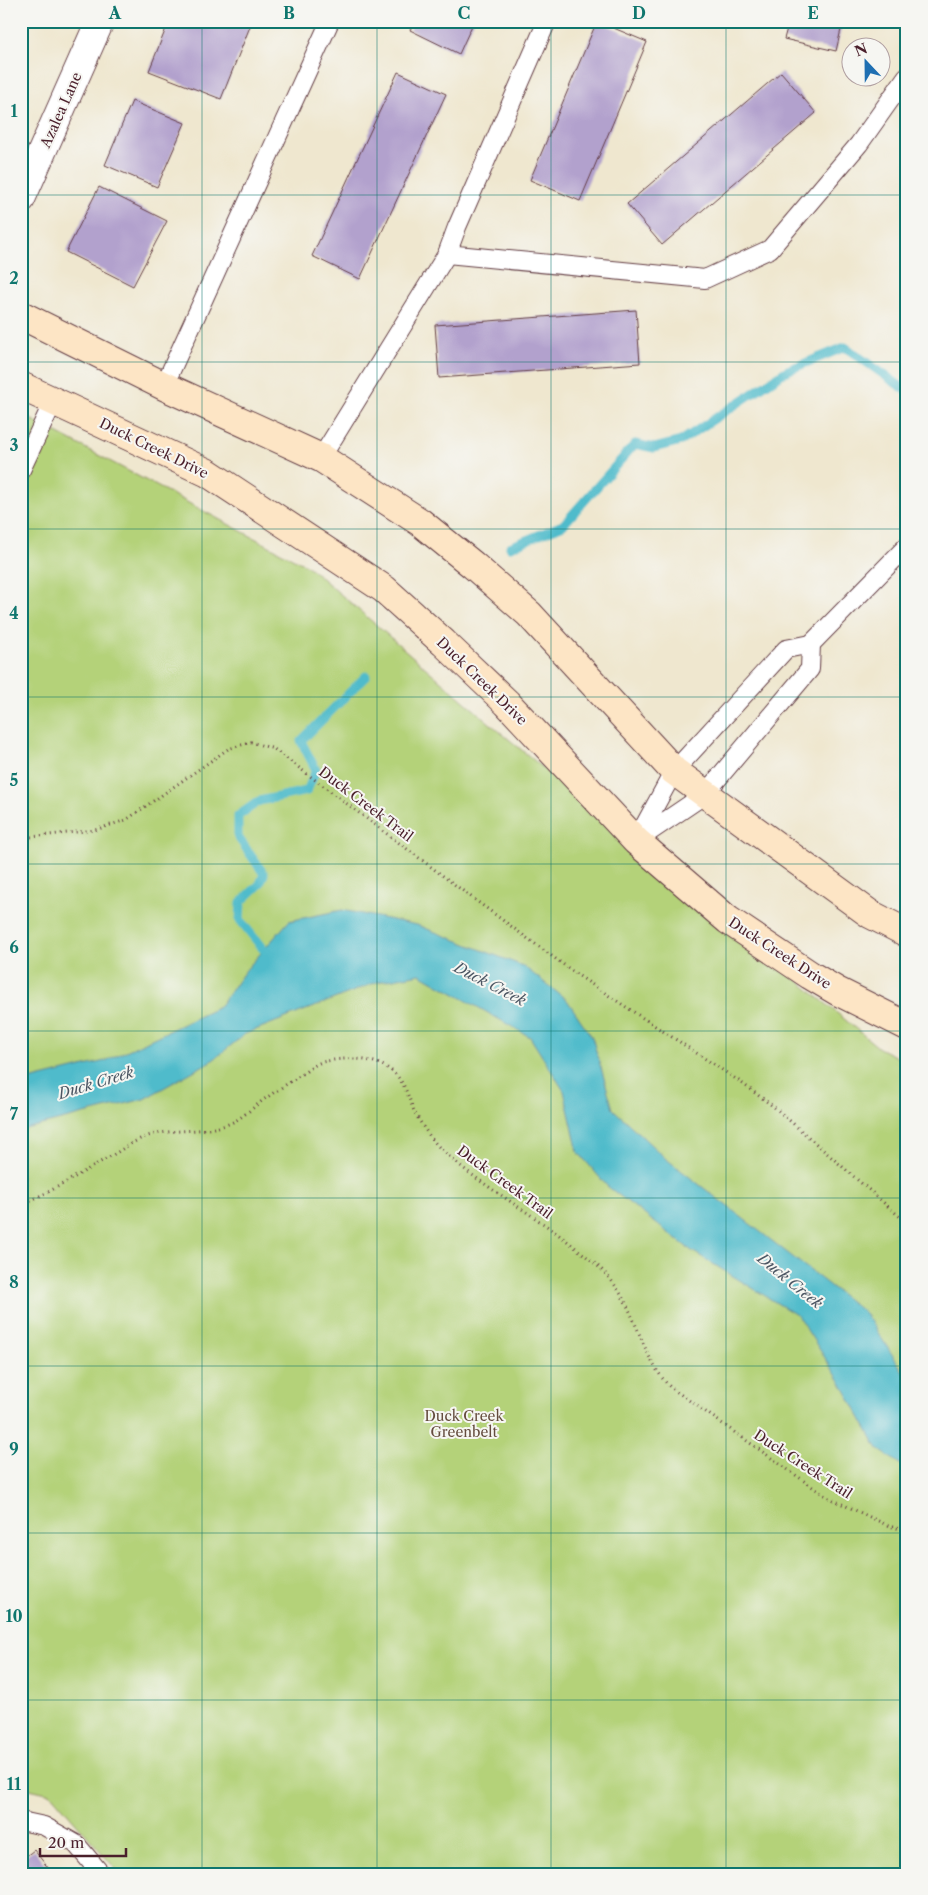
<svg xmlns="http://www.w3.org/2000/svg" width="928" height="1895" viewBox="0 0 928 1895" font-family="'Libre Caslon Text',serif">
  <rect width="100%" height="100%" fill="#f6f6f2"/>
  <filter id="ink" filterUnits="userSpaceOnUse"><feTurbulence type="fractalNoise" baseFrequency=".02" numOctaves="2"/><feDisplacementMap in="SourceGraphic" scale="10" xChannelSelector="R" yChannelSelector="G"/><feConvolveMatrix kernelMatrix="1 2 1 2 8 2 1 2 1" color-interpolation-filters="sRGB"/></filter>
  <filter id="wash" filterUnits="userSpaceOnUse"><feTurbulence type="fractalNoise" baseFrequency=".0096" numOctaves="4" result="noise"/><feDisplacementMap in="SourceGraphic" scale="20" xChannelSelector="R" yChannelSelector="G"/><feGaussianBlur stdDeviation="1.12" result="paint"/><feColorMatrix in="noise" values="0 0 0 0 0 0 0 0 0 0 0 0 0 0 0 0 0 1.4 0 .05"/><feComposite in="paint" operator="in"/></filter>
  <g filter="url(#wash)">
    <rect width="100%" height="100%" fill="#efe7cf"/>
    <polygon fill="#b4d279" stroke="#7f7852" points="21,414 309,567 493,726 879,1048 907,1062 907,1874 120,1874 51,1794 21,1787"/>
    <polygon fill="#4fbbcb" stroke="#4c6d7b" points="342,910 417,925 523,966 567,1000 592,1037 613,1109 665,1158 865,1313 899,1365 907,1380 907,1469 878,1449 840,1381 798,1316 692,1251 607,1186 578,1152 564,1091 530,1037 420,974 377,982 245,1034 213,1060 144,1099 21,1130 21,1082 105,1061 219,1007 245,971 289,921"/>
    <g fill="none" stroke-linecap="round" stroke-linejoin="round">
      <g stroke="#4fbbcb" stroke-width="9">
        <polyline points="510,547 563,525 635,444 654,448 681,441 786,371 845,347 907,391"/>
        <polyline points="271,959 240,920 241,902 260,884 264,874 238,837 238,816 259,801 307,791 316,770 301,741 366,676"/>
      </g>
    </g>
    <g id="blocks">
      <g fill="#b2a1cd">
        <polygon points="169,21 244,21 251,24 221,99 149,71"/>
        <polygon points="415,21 474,21 459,54 410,30"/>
        <polygon points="597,21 647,42 580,201 530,180"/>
        <polygon points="789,21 843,21 836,51 784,39"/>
        <polygon points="398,72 446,94 360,279 312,256"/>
        <polygon points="781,72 816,113 662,245 627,204"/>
        <polygon points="132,101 185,123 157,187 105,165"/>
        <polygon points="99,187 167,221 133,286 66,252"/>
        <polygon points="636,310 640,363 439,378 435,325"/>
        <polygon points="34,1850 53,1874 21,1874 21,1860"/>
      </g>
    </g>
  </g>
  <g filter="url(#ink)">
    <use href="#blocks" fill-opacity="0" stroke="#633d44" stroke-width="1"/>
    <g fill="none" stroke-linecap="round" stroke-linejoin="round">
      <defs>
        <g id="service">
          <polyline points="547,21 457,227 447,254 705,279 770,249 859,144 907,76"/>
          <polyline points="164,386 330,21"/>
          <polyline points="321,458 447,254"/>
          <polyline points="21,470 54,400"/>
          <polygon points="811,644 810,669 704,795 636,841 674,771 786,649"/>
          <polyline points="811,644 907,546"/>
          <polyline points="21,1821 44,1826 76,1844 101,1874"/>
        </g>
        <polyline id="minor" points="21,199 100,21"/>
        <g id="secondary">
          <polyline points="21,315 164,386 321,458 420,522 473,565 529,614 674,771 870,914 907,933"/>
          <polyline points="21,386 208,473 384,589 444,643 507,703 636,841 728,920 810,975 837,991 907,1026"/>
        </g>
      </defs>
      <use href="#service" stroke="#633d44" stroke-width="20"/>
      <use href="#minor" stroke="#633d44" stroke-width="30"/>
      <use href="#secondary" stroke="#633d44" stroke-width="30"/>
      <g stroke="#633d44" stroke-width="3" stroke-dasharray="1 4" stroke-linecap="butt">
        <polyline points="21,838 95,830 126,820 228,749 251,742 274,749 467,894 579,976 739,1081 774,1107 907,1223"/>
        <path d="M21,1204C53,1192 82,1172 111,1156C123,1149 135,1140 148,1136C176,1127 208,1135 235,1121C247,1114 257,1104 269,1096C279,1089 290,1082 301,1075C307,1071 315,1064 322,1062C345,1057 377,1056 395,1074C405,1083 409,1099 414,1111C422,1126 432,1141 444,1152C485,1189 535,1214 577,1249C590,1259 605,1271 614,1284C638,1316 642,1358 670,1387L827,1497L889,1526L907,1531"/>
      </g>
      <use href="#service" stroke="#fff" stroke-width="18"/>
      <use href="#minor" stroke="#fff" stroke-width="28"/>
      <use href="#secondary" stroke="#fde5c5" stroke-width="28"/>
    </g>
  </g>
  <path fill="none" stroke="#0f766e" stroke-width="1" stroke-opacity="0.55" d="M202,21V1874M377,21V1874M551,21V1874M726,21V1874M21,195H907M21,362H907M21,529H907M21,697H907M21,864H907M21,1031H907M21,1198H907M21,1366H907M21,1533H907M21,1700H907"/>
  <g text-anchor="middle" stroke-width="4" stroke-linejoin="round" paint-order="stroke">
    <g font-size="14" fill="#4a1f2b" stroke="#f6f6f2">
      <text transform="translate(61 110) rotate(-66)" y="5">Azalea Lane</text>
      <text transform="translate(154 448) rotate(26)" y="5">Duck Creek Drive</text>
      <text transform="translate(482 681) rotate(44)" y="5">Duck Creek Drive</text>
      <text transform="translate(366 804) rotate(37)" y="5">Duck Creek Trail</text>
      <text transform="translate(780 953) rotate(33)" y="5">Duck Creek Drive</text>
      <text transform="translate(505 1182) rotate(36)" y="5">Duck Creek Trail</text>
      <text transform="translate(803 1464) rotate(33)" y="5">Duck Creek Trail</text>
    </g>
    <g font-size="14" fill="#644c3e" stroke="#f6f6f2">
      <text x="464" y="1421">Duck Creek<tspan x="464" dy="16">Greenbelt</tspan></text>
    </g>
    <g font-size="15" font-style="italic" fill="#4c5663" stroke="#f6f6f2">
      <text transform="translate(490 984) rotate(27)" y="5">Duck Creek</text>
      <text transform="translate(96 1083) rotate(-17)" y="5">Duck Creek</text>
      <text transform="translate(790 1281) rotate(39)" y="5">Duck Creek</text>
    </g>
  </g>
  <rect width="928" height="1895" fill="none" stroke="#f6f6f2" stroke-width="55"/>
  <g transform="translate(866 62) rotate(338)"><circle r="24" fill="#f6f6f2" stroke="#b1a0a2"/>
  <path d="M0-4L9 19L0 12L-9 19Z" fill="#1f6fb2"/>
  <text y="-8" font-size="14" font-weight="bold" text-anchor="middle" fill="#4a1f2b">N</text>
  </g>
  <path d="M40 1848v8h86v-8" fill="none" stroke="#4a1f2b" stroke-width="2.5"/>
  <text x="48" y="1848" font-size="15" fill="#4a1f2b" stroke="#f6f6f2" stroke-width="4" paint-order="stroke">20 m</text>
  <rect x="28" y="28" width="872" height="1840" fill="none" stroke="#0f766e" stroke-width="2"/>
  <g font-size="16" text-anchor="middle" font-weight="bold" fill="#0f766e">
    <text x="115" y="19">A</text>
    <text x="289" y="19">B</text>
    <text x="464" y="19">C</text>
    <text x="639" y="19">D</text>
    <text x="813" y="19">E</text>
    <text x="14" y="117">1</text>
    <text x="14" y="284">2</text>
    <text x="14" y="451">3</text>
    <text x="14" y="619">4</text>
    <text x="14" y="786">5</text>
    <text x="14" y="953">6</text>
    <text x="14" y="1120">7</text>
    <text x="14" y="1288">8</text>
    <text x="14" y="1455">9</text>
    <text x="14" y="1622">10</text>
    <text x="14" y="1790">11</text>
  </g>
</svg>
